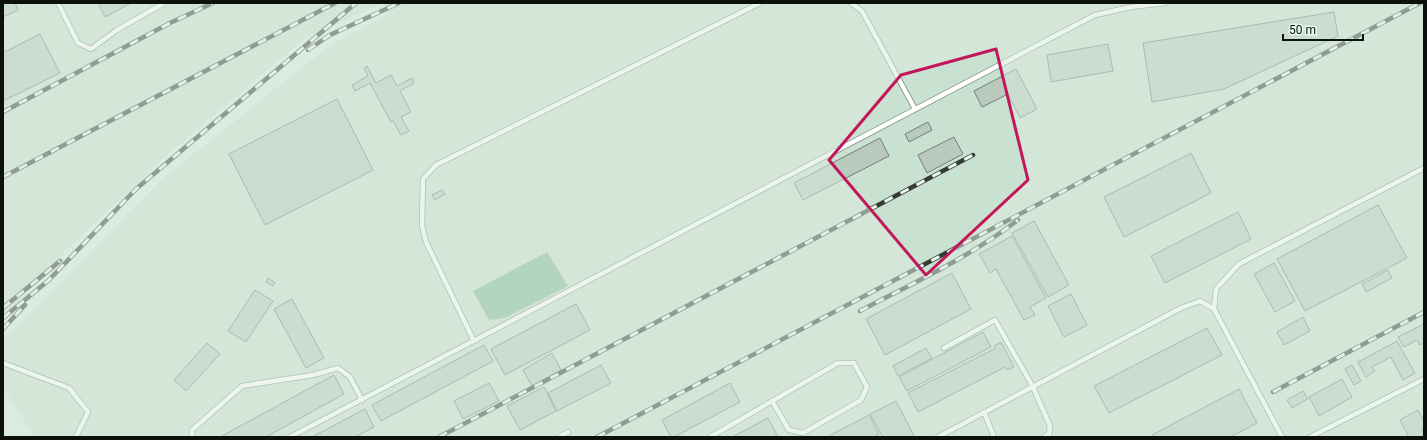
<svg xmlns="http://www.w3.org/2000/svg" width="1427" height="440" viewBox="0 0 1427 440" font-family="Roboto,sans-serif">
  <rect width="100%" height="100%" fill="#daebdf"/>
  <polygon fill="#c9e1d1" points="3,3 1424,3 1424,437 35,437 3,387 3,341 165,177 328,47 388,14 383,3 305,38 167,155 66,250 3,317"/>
  <polygon fill="#83bb96" points="547,252 568,286 505,318 489,320 473,291"/>
  <g fill="#b9c9be" stroke="#718076">
    <polygon points="3,3 15,3 18,10 3,17"/>
    <polygon points="98,3 131,3 105,17"/>
    <polygon points="1334,12 1338,36 1224,89 1152,102 1143,43"/>
    <polygon points="40,34 60,73 3,101 3,53"/>
    <polygon points="1108,44 1113,71 1051,82 1047,55"/>
    <polygon points="367,66 376,83 391,75 397,86 412,78 414,83 400,91 411,112 401,117 409,131 401,135 393,121 391,122 370,83 355,91 352,85 368,76 364,68"/>
    <polygon points="1016,69 1037,109 1020,118 1008,94 982,107 974,91"/>
    <polygon points="337,99 373,170 265,225 229,154"/>
    <polygon points="928,122 932,130 909,142 905,134"/>
    <polygon points="954,137 963,154 927,173 918,155"/>
    <polygon points="880,138 889,156 803,200 794,183"/>
    <polygon points="1191,153 1211,193 1124,237 1104,197"/>
    <polygon points="442,190 445,194 435,200 432,195"/>
    <polygon points="1378,205 1407,258 1305,311 1277,259"/>
    <polygon points="1238,212 1251,239 1165,283 1151,256"/>
    <polygon points="1034,221 1069,285 1048,297 1012,233"/>
    <polygon points="1012,236 1046,298 1030,307 1035,315 1024,320 996,269 990,273 979,254"/>
    <polygon points="1274,263 1295,301 1275,312 1254,274"/>
    <polygon points="1388,270 1392,278 1366,292 1362,284"/>
    <polygon points="952,273 971,309 885,355 866,319"/>
    <polygon points="268,278 275,283 273,286 266,282"/>
    <polygon points="255,290 273,301 246,342 228,331"/>
    <polygon points="1071,294 1087,325 1064,337 1048,306"/>
    <polygon points="292,299 324,358 306,368 274,309"/>
    <polygon points="576,304 590,330 505,375 491,349"/>
    <polygon points="1303,317 1310,331 1284,345 1277,332"/>
    <polygon points="1424,324 1424,343 1420,345 1417,340 1404,347 1398,337"/>
    <polygon points="1207,328 1222,355 1109,413 1094,386"/>
    <polygon points="983,332 991,347 907,391 899,377"/>
    <polygon points="1397,341 1415,373 1403,380 1391,357 1372,367 1375,371 1366,377 1358,362"/>
    <polygon points="1001,342 1014,367 1007,370 1005,367 918,412 908,393 996,348 994,346"/>
    <polygon points="207,343 220,354 186,391 174,380"/>
    <polygon points="484,345 493,361 381,421 372,405"/>
    <polygon points="926,348 932,358 898,376 893,366"/>
    <polygon points="552,353 561,370 532,386 523,370"/>
    <polygon points="601,365 611,383 557,411 548,393"/>
    <polygon points="1352,365 1361,381 1354,385 1345,369"/>
    <polygon points="334,375 344,394 266,437 220,437"/>
    <polygon points="1342,379 1352,397 1319,416 1309,397"/>
    <polygon points="489,383 499,401 463,419 454,401"/>
    <polygon points="730,383 740,402 674,437 671,437 662,420"/>
    <polygon points="544,387 556,411 520,430 507,406"/>
    <polygon points="1239,389 1257,423 1230,437 1153,437 1152,435"/>
    <polygon points="1303,391 1308,399 1292,408 1287,400"/>
    <polygon points="896,401 914,436 912,437 883,437 870,414"/>
    <polygon points="365,409 374,427 355,437 312,437"/>
    <polygon points="1418,410 1424,421 1424,429 1422,430 1424,435 1420,437 1409,437 1400,420"/>
    <polygon points="869,415 879,434 874,437 827,437"/>
    <polygon points="768,418 778,437 732,437"/>
  </g>
  <g fill="none" stroke-linecap="round" stroke-linejoin="round">
    <defs>
      <g id="service">
        <polyline points="58,3 78,43 91,49 117,30 164,3"/>
        <polyline points="851,3 862,11 915,109"/>
        <polyline points="474,341 426,242 422,226 423,179 436,165 760,3"/>
        <polyline points="944,348 995,320 1033,387 1050,426 1049,434 1044,437"/>
        <polyline points="3,363 69,388 88,412 76,437"/>
        <polyline points="984,412 994,437"/>
        <polyline points="192,437 192,430 242,386 313,375 338,368 350,377 362,400"/>
        <polyline points="290,437 1095,15 1131,7 1165,3"/>
        <polyline points="559,437 568,432"/>
        <polyline points="710,437 838,363 854,363 867,387 861,400 803,433 789,430 772,401"/>
        <polyline points="938,437 1181,308 1200,301 1214,309"/>
        <polyline points="1282,437 1214,309 1216,289 1239,264 1424,168"/>
        <polyline points="1310,437 1424,379"/>
      </g>
    </defs>
    <use href="#service" stroke="#7e8d82" stroke-width="6"/>
    <use href="#service" stroke="#fff" stroke-width="4.5"/>
    <defs>
      <g id="rail">
        <polyline points="308,50 330,35 399,3"/>
        <polyline points="3,112 170,23 213,3"/>
        <polyline points="3,177 335,3"/>
        <polyline points="3,308 60,261"/>
        <path d="M860,311C913,283 970,257 1018,220"/>
        <polyline points="3,318 49,280 136,189 356,3"/>
        <polyline points="3,329 25,305"/>
        <polyline points="1273,392 1424,312"/>
        <polyline points="439,437 973,155"/>
        <polyline points="597,437 1420,3"/>
      </g>
    </defs>
    <use href="#rail" stroke="#353c37" stroke-width="4.5"/>
    <use href="#rail" stroke="#e7f8ec" stroke-width="3" stroke-dasharray="9" stroke-linecap="butt"/>
  </g>
  <path d="M0 0H1427V440H0ZM996,49L1028,180L926,275L829,160L901,75Z" fill="#daebdf" fill-opacity=".55" fill-rule="evenodd"/>
  <path fill="none" stroke="#c2185b" stroke-width="3" stroke-linejoin="round" d="M996,49L1028,180L926,275L829,160L901,75Z"/>
  <rect width="1427" height="440" fill="none" stroke="#0c110e" stroke-width="8"/>
  <path d="M1283 34v6h80v-6" fill="none" stroke="#0c110e" stroke-width="2"/>
  <text x="1289" y="34" font-size="12" fill="#0c110e" stroke="#e7f8ec" stroke-width="3" paint-order="stroke">50 m</text>
</svg>
